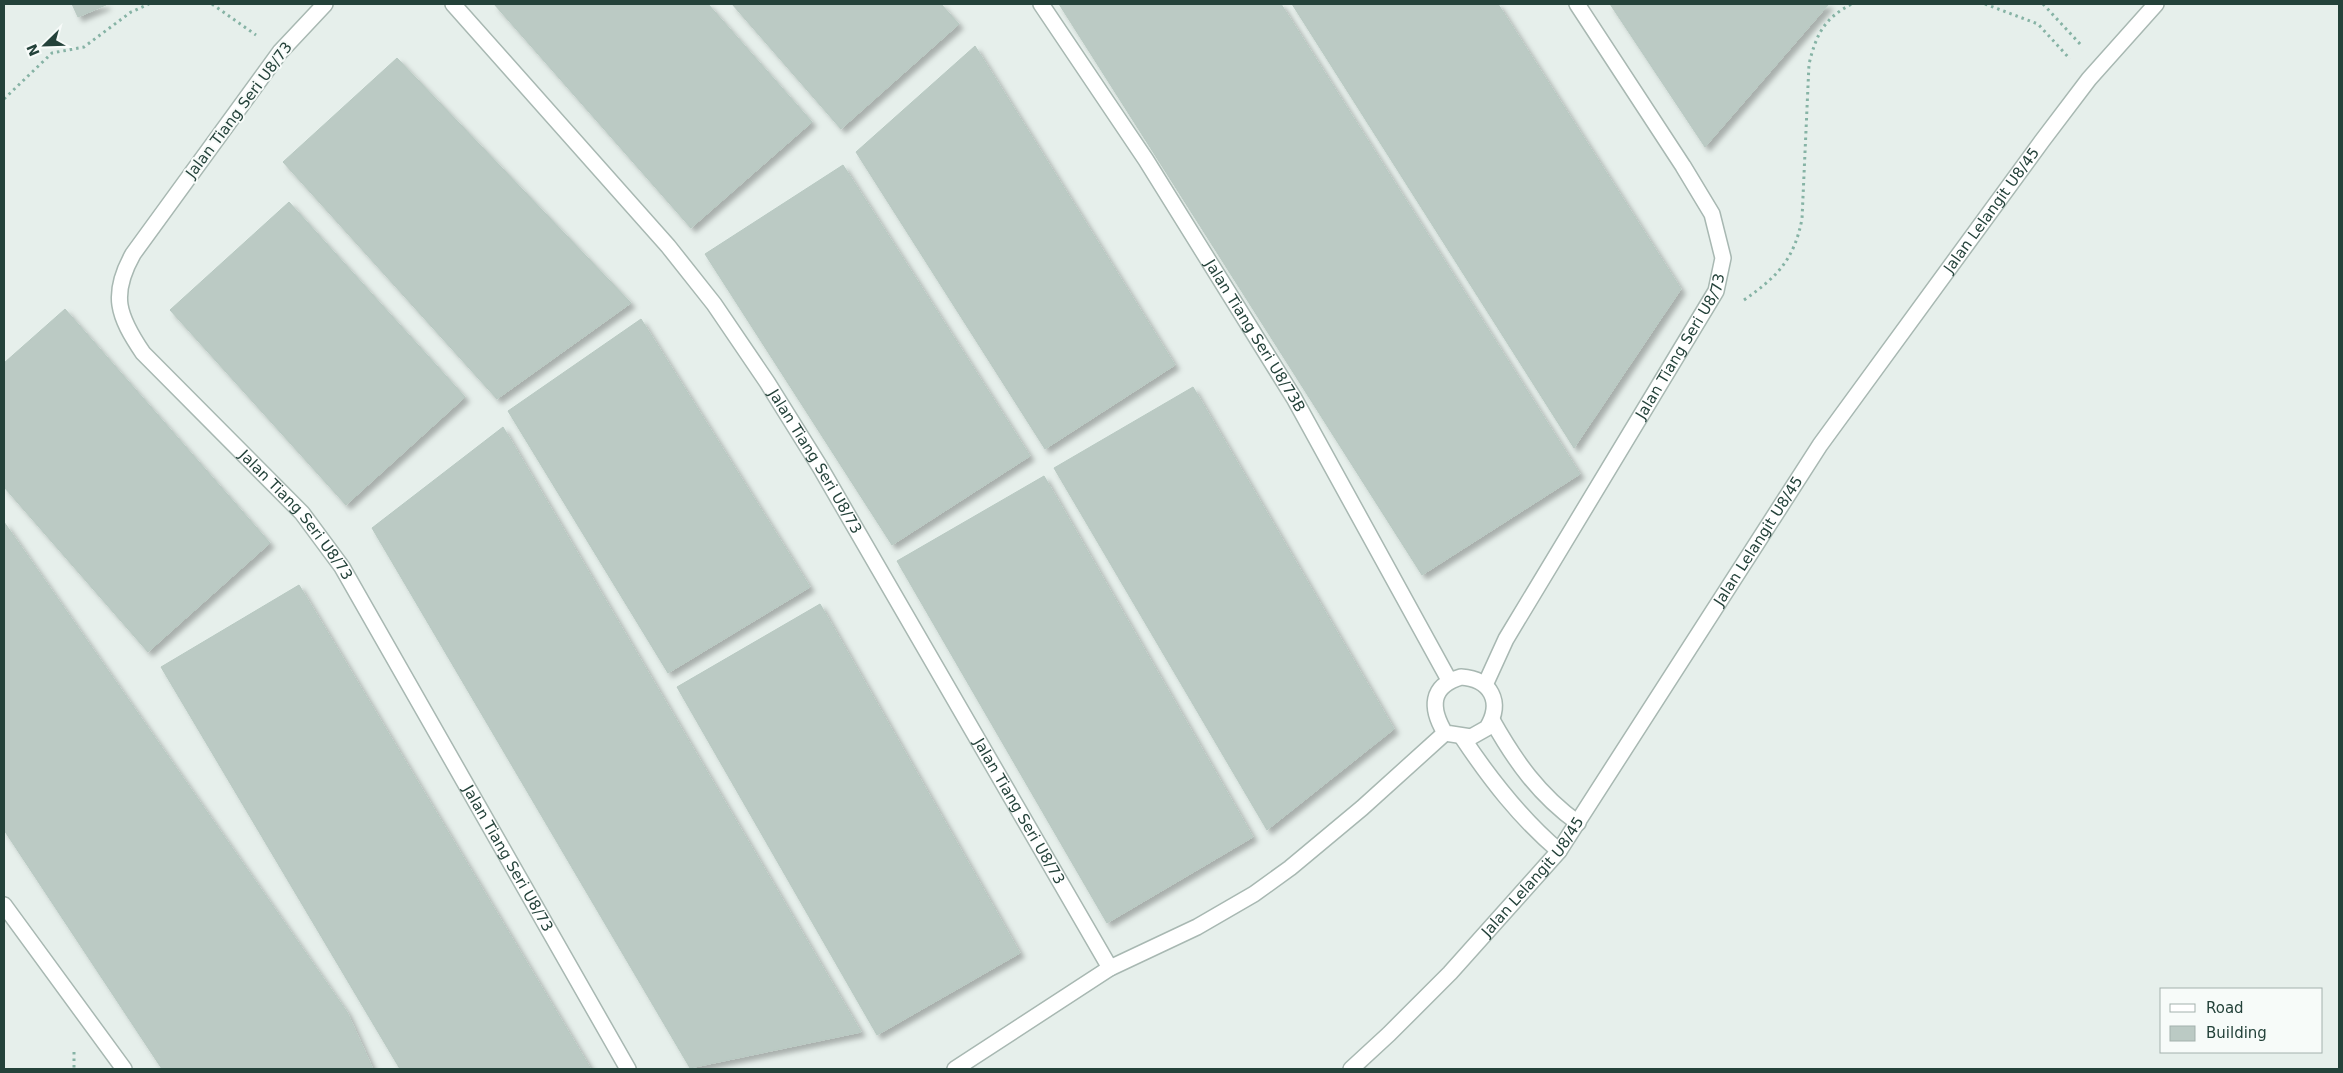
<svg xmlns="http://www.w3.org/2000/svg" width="2343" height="1073" viewBox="0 0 2343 1073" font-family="'DejaVu Sans',sans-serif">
  <defs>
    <filter id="shadow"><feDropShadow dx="4.5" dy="4.5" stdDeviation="2.5" flood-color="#0004"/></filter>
  </defs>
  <rect width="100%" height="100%" fill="#e6efeb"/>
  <g fill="#bbcac4" stroke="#b8c9c2" filter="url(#shadow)">
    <polygon points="72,4 106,4 106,5 78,17"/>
    <polygon points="494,4 708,4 812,122 691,228"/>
    <polygon points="732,4 941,4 959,24 841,129"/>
    <polygon points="1059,4 1281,4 1580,474 1422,575"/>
    <polygon points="1292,4 1498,4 1681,289 1574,448"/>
    <polygon points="1610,4 1829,4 1705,147"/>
    <polygon points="975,46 1175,365 1045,449 856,152"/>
    <polygon points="397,58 631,303 497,399 283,162"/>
    <polygon points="843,165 1030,456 892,545 705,254"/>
    <polygon points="289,202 465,397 346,505 170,310"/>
    <polygon points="65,309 270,543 148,652 4,487 4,363"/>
    <polygon points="641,319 810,587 668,673 508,411"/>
    <polygon points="1193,387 1394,729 1267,830 1054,468"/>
    <polygon points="503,427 861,1032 690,1068 372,528"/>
    <polygon points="1044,476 1253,837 1107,923 897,561"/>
    <polygon points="4,522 347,1012 373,1069 162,1069 4,830"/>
    <polygon points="299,585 591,1069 400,1069 161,667"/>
    <polygon points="820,604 1020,953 877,1035 677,687"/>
  </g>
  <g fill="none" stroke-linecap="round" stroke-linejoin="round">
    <defs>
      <g id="minor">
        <path id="s1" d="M325,4L280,52L133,254C110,295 118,316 143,353L302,513L342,567L628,1069"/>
        <path id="s2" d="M453,4L668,246L714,304L767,382L820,467L1110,968"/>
        <path id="s3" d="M1041,4L1146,160L1294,398L1449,680"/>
        <path d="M1461,677C1491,679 1503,702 1487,728L1471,737L1445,733C1430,708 1430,686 1461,677Z"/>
        <path id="s4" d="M1485,685L1506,639L1716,291L1723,258L1712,214L1683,166L1577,4"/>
        <path d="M1492,720C1515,761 1539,795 1578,823"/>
        <path d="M1462,737C1490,779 1520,818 1559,851"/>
        <polyline points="4,905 124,1069"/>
        <polyline points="955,1069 1110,968 1197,927 1254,894 1290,868 1362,808 1445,733"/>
      </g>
      <g id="tertiary">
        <path id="s5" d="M1351,1069L1389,1034L1450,973L1559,851L1820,445L2042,141L2089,79L2156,4"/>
      </g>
    </defs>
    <use href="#minor" stroke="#a8b8b2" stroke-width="18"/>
    <use href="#tertiary" stroke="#a8b8b2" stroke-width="18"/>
    <g stroke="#86b3a5" stroke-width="3" stroke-dasharray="2.5 4" stroke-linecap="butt">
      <polyline points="212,4 256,35"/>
      <polyline points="1985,4 2038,24 2070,59"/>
      <polyline points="2043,4 2081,45"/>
      <polyline points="4,99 52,53 84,47 131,12 149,4"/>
      <path d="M1744,300C1777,277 1794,260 1802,219L1809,64C1816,35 1824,18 1852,4"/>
      <polyline points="74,1052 74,1069"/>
    </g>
    <use href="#minor" stroke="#fff" stroke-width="15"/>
    <use href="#tertiary" stroke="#fff" stroke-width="15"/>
  </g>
  <g text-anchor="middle" stroke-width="4" stroke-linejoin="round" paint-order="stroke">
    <g font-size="15" fill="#24423a" stroke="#f7fbf9">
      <text transform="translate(239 110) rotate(-53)" y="5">Jalan Tiang Seri U8/73</text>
      <text dy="5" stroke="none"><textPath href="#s5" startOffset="1075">Jalan Lelangit U8/45</textPath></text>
      <text dy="5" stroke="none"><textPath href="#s3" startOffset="395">Jalan Tiang Seri U8/73B</textPath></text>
      <text dy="5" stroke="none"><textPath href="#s4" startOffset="392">Jalan Tiang Seri U8/73</textPath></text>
      <text dy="5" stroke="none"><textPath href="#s2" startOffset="585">Jalan Tiang Seri U8/73</textPath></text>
      <text dy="5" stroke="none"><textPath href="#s1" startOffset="646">Jalan Tiang Seri U8/73</textPath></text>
      <text dy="5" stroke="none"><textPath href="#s5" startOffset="670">Jalan Lelangit U8/45</textPath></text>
      <text dy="5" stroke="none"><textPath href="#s2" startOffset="990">Jalan Tiang Seri U8/73</textPath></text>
      <text dy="5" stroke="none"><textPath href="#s1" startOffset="1051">Jalan Tiang Seri U8/73</textPath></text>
      <text dy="5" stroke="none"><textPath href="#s5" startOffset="265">Jalan Lelangit U8/45</textPath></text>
    </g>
  </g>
  <rect width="2343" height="1073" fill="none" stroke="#24423a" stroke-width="10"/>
  <rect x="2160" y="988" width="162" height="65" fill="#f7fbf9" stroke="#a3b1ad"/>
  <rect x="2170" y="1004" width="25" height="8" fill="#ffffff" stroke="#a3b1ad"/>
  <text x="2206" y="1013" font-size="15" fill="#24423a">Road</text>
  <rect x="2170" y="1026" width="25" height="15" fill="#bbcac4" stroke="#a3b1ad"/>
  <text x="2206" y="1038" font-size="15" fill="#24423a">Building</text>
  <g transform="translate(45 45) rotate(247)" stroke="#f7fbf9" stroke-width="4" paint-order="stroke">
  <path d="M0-4L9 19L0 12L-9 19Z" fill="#24423a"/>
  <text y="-8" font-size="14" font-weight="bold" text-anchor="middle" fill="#24423a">N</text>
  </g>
</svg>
